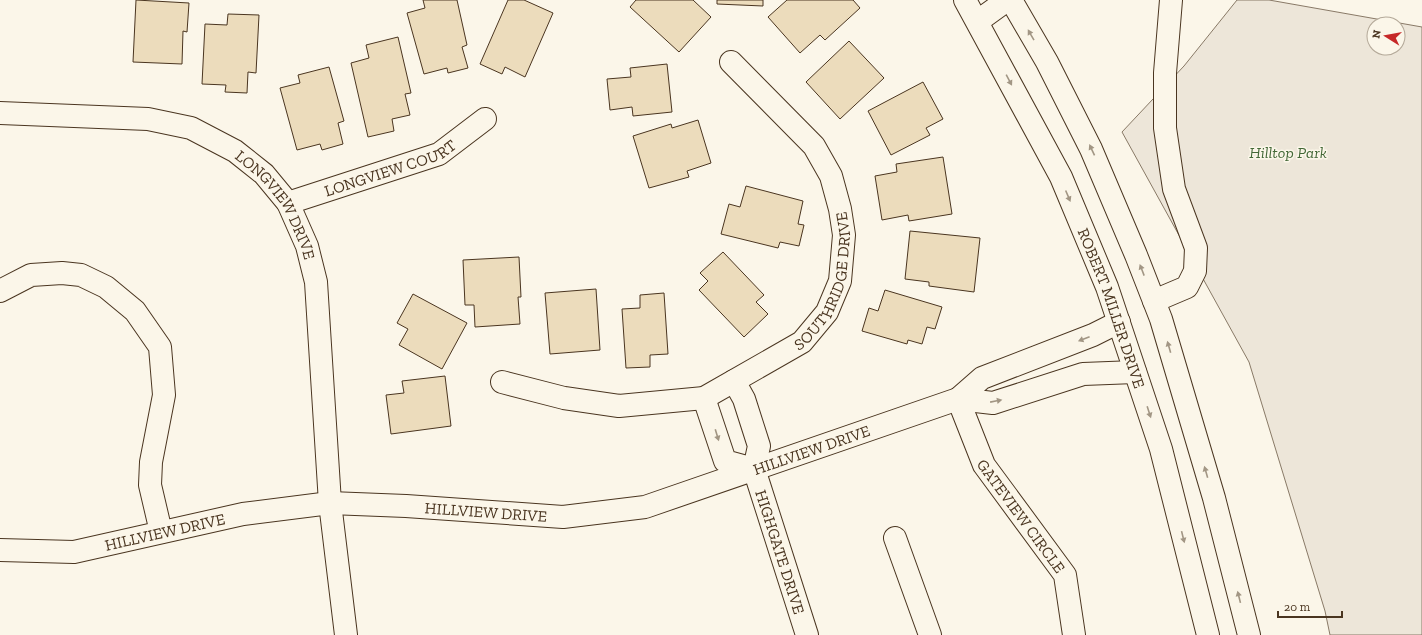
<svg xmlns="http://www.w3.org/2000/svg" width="1422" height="635" viewBox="0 0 1422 635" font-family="'Zilla Slab',serif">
  <rect width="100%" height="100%" fill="#fbf6e9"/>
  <path fill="#ede6d9" stroke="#887966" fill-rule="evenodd" d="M1237,0H1269L1422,27V635H1330L1325,611L1249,362L1122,132L1184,66ZM1374,24H1398V48H1374Z"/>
  <g fill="#ecdcbc" stroke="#4a3520">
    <polygon points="136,0 189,3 187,32 183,31 182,64 133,62"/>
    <polygon points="423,0 457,0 467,45 462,47 468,68 448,73 447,68 424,74 407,13 425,8"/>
    <polygon points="508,0 524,0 553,13 525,77 505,67 502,74 480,64"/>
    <polygon points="636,0 693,0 711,17 679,52 630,7"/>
    <polygon points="717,0 763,0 763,6 717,4"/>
    <polygon points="787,0 853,0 860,8 825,40 820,35 800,53 768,17"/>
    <polygon points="228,14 259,15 256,73 248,72 247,93 225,92 226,85 202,84 205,24 227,25"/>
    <polygon points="398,37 411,93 405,94 410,115 392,119 394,131 368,137 351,63 369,58 366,45"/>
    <polygon points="849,41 884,78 840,119 806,82"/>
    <polygon points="667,64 672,112 633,116 632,107 610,110 607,79 631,77 630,68"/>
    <polygon points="329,67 344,121 338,123 343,144 322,150 320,144 297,150 280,88 300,83 298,75"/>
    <polygon points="923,82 943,119 926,128 930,135 891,155 868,111"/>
    <polygon points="698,120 711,163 687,171 689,177 649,188 633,136 671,124 672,128"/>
    <polygon points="943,157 952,214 909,221 908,215 882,220 875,176 897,172 896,164"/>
    <polygon points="746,186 803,201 798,224 804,225 799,246 780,242 778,248 721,234 729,204 740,207"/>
    <polygon points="910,231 980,238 974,292 929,286 929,282 905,279"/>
    <polygon points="723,252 764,295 756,302 768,314 744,337 699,290 708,281 700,273"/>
    <polygon points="519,257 521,297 518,297 520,324 475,327 474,305 465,305 463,260"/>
    <polygon points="596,289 600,350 550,354 545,293"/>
    <polygon points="885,290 942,307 935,329 927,327 922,344 908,340 907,344 862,331 869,308 878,311"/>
    <polygon points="664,293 668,354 650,355 650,367 626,368 622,309 640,308 640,295"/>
    <polygon points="413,294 467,323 442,369 399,345 408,329 397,323"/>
    <polygon points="445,376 451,426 391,434 386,395 404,393 402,381"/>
  </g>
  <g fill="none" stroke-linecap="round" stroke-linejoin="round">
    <defs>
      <g id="minor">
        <polyline points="978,21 1007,0"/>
        <path id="s1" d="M0,113L148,119L191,128L235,151L264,174L288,203L307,246L316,282L330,503L346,635"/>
        <path id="s2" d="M288,203L439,154L485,119"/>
        <polyline points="0,291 31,275 62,273 81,275 106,287 135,311 160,347 164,395 151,462 150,485 161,532"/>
        <polyline points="1154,301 1187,287 1195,271 1196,248 1174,189 1165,128 1165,73 1171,0"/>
        <polyline points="734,381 744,399 759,446 754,469"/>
        <path id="s3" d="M502,382L564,398L619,406L704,398L802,342L827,312L840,281L844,235L840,209L831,176L814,146L731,62"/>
        <polyline points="704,398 725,461 754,469"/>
        <path id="s4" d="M958,399L984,465L1065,575L1074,635"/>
        <polyline points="958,399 993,403 1083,374 1135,372"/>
        <path id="s5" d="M754,469L807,635"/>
        <polyline points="895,538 930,635"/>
        <path id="s6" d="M0,550L74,552L243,514L330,503L406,506L563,517L645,507L958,399L982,378L1093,335L1119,322"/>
      </g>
      <g id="major">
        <path id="s7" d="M965,0L1061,177L1107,287L1161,449L1208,635"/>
        <polyline points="1011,0 1047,62 1091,149 1136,255 1161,319 1214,498 1249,635"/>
      </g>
    </defs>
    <use href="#minor" stroke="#4a3520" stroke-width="24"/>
    <use href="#major" stroke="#4a3520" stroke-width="24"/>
    <use href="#minor" stroke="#fbf6e9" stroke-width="22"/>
    <use href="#major" stroke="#fbf6e9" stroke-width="22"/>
  </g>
  <defs><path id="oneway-solid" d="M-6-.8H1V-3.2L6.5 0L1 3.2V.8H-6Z"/></defs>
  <g fill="#a29684">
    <use href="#oneway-solid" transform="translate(1031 35) rotate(-120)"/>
    <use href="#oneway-solid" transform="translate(1009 80) rotate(62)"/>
    <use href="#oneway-solid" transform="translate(1092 150) rotate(-115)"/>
    <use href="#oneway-solid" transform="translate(1068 196) rotate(67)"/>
    <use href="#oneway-solid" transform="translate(1142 270) rotate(-111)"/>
    <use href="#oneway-solid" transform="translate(1084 339) rotate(159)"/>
    <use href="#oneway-solid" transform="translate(1169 347) rotate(-106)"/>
    <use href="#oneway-solid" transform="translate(996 401) rotate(-11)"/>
    <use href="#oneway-solid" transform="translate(1149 412) rotate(72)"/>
    <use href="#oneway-solid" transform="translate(717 435) rotate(73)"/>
    <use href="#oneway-solid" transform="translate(1206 472) rotate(-106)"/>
    <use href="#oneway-solid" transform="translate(1183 537) rotate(76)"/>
    <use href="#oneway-solid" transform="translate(1239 597) rotate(-104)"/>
  </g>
  <g text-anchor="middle" stroke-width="3" stroke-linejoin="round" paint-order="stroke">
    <g font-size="16" font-style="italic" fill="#436837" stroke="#fbf6e9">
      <text x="1288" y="158">Hilltop Park</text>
    </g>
    <g font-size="16" fill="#4a3520" stroke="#fbf6e9">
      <text dy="6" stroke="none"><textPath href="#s2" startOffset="108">LONGVIEW COURT</textPath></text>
      <text dy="6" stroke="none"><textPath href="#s1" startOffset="311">LONGVIEW DRIVE</textPath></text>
      <text dy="6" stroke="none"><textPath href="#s3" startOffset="385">SOUTHRIDGE DRIVE</textPath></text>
      <text dy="6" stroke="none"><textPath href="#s7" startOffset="342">ROBERT MILLER DRIVE</textPath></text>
      <text dy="6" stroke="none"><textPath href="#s6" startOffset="827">HILLVIEW DRIVE</textPath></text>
      <text dy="6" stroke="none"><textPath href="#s6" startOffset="491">HILLVIEW DRIVE</textPath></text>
      <text dy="6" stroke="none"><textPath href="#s4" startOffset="134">GATEVIEW CIRCLE</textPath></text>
      <text dy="6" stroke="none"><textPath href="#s6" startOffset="167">HILLVIEW DRIVE</textPath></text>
      <text dy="6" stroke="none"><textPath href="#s5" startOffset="87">HIGHGATE DRIVE</textPath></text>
    </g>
  </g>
  <g transform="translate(1386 36) rotate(281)"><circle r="19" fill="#fbf6e9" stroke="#b4a999"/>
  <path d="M0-3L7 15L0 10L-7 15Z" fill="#c62828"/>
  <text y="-6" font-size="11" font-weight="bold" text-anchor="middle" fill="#4a3520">N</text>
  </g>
  <path d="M1278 611v6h64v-6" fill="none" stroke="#4a3520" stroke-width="2"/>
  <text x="1284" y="611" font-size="12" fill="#4a3520" stroke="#fbf6e9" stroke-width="3" paint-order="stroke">20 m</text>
</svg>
